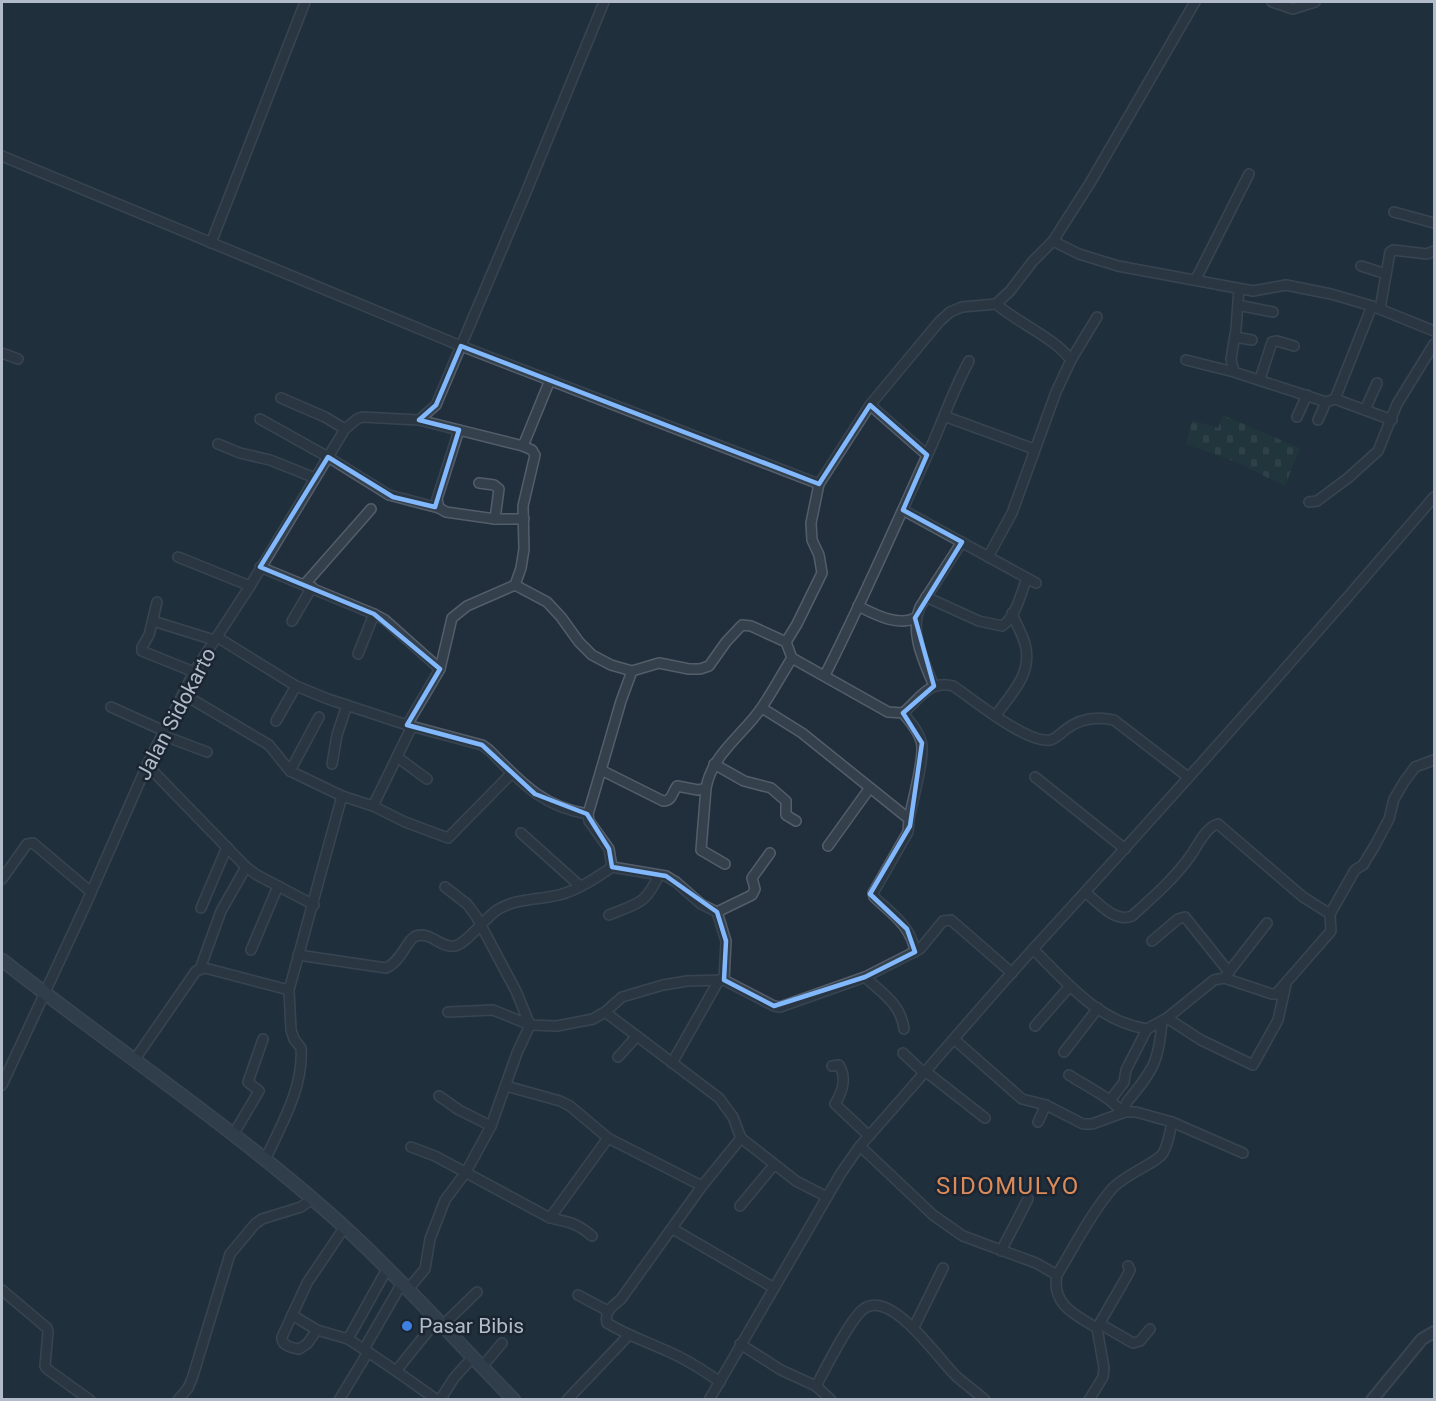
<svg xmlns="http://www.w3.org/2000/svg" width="1436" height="1401" viewBox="0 0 1436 1401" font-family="Roboto,sans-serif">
  <defs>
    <pattern id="cemetery-stones" width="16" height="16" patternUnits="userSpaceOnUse" patternTransform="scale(1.5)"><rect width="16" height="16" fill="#233c3e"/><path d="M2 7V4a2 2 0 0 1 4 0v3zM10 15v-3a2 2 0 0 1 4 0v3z" fill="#415659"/></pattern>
  </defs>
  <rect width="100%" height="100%" fill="#212f3d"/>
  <polygon fill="url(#cemetery-stones)" points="1223,415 1300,448 1285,486 1236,462 1186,444 1192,420 1218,428"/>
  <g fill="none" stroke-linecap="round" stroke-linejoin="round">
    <defs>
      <g id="minor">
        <polyline points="1272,2 1293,9 1315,2"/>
        <polyline points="2,156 461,346 819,484"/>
        <polyline points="1394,212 1434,223"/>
        <polyline points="1053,241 1079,254 1118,266 1253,291 1286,285 1331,294 1372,306 1434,331"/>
        <polyline points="211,243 305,2"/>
        <polyline points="1361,266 1386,274"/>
        <polyline points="1196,279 1249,174"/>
        <polyline points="1239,289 1236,329 1231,359 1234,372 1326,402 1335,399 1372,306"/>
        <polyline points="1238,305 1273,312"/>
        <polyline points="1380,309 1390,252 1393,250 1427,254 1434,251"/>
        <polyline points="1235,337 1252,340"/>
        <polyline points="2,353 18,359"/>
        <polyline points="1071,360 1097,317"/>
        <polyline points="1186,360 1234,372"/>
        <polyline points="1260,379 1272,342 1277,341 1294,346"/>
        <polyline points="281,398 325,417 345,429"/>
        <polyline points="1335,399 1392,420"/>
        <polyline points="870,405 927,455"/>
        <polyline points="1365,410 1377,383"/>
        <polyline points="944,416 1034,449"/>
        <polyline points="1297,417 1307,395"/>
        <polyline points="260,419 328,457 389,495 439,508"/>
        <polyline points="419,420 436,405 522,202 604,2"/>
        <polyline points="1318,420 1326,402"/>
        <polyline points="459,430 437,499 439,508 446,512 495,519 524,519"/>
        <polyline points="218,444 240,453 270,460 315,478"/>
        <polyline points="523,446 550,380"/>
        <polyline points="479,483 494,485 499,489 495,519"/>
        <polyline points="1309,502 1317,501 1348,478 1378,451 1397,404 1434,344"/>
        <polyline points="903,510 1036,583"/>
        <polyline points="178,557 250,586"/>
        <path d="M988,557L1012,513L1056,392L1071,360C1055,338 1018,323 996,304"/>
        <polyline points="260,567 374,614 385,620 440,669"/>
        <polyline points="305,584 371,509"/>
        <polyline points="515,585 547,602 561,617 579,642 592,655 611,665 632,671 659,663 689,669 700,669 709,666 726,642 742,625 751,626 786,642"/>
        <path d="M926,597L979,621L1002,626C1016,617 1021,593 1027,578"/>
        <polyline points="157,602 149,635 142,647 142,651 194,672"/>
        <path d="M858,606C874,614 898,627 915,618"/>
        <polyline points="153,621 214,640"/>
        <polyline points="292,621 312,587"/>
        <path d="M217,637L296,686L328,699L407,725L482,745L489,750C520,781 542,807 588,814L589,821L609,849L612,867C596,878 578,890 559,895C538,900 516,898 497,910C485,918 466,944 455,946C442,949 430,931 416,936C407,939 402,961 386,968L298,955"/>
        <polyline points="358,654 374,614"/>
        <path d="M632,671L621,701L601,770L663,801C672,801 672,793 677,786L698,790L706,788C712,754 744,734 762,707C773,691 782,674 792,658"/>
        <path d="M825,675C861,604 893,531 926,458C941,426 952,392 969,361"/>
        <path d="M934,686C924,662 909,632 920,607L962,542"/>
        <polyline points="183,694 269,745 290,771 342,796 373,806 405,822 448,838 512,773"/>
        <polyline points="111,707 164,731"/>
        <path d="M762,708L802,733L909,819L908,832L873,893L874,897C891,913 912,927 915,952"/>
        <path d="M903,713C910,722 918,730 921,741C926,755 912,802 909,819"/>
        <path d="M996,715C1012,693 1033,673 1025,644C1022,633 1016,624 1012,613"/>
        <polyline points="276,721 296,686"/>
        <polyline points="162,735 207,752"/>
        <polyline points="397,757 427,779"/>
        <polyline points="332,764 337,735 347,705"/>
        <polyline points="714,764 744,781 771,788 786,801 786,815 796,821"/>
        <polyline points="147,765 246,867 257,875 314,905"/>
        <polyline points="290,771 319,717"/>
        <polyline points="1035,777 1125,849"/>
        <path d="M1188,777L1114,720C1096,716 1080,718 1065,730C1061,733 1056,739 1050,740C1027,744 973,699 953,686C929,679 919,700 903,713L888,712L792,658L786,642L797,624L822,573L819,555L812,540L811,523L819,484L870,405L939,322L950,312L962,307L996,304L1010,291L1033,261L1053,241L1090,183L1195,2"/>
        <polyline points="706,788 701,850 725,864"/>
        <polyline points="373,806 412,726"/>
        <polyline points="588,814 601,770"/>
        <polyline points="521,833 580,886"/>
        <polyline points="828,846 869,789"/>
        <polyline points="612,867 666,876 676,882 701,904 717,912 726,941 724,980"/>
        <polyline points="2,879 27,844 33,843 91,892"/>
        <polyline points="445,887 467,904 476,916 516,991 530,1025"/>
        <path d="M1086,893C1100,904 1115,923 1132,916C1153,897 1175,878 1191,855C1198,845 1206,827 1218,824L1303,897L1330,914"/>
        <polyline points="201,908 227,847"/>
        <polyline points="717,912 752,895 755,889 752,878 770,853"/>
        <polyline points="1330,914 1355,870 1363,865 1374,847 1389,819 1394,799 1404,782 1415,767 1434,760"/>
        <path d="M609,915C638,903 645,905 659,875"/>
        <polyline points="1152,941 1178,919 1185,917 1229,972"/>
        <path d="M1033,949C1066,982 1099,1022 1147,1029L1167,1018L1214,980L1224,978L1267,923"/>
        <polyline points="251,950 278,886"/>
        <polyline points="200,969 221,911 246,867"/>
        <path d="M865,977C882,993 901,1004 904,1029"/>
        <polyline points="1224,978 1272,994 1276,994 1331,931 1330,914"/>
        <polyline points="448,1012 493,1010 530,1025"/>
        <polyline points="605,1012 719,1098 733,1117 741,1138 796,1181 827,1197"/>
        <polyline points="1167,1018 1201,1040 1253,1065 1278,1020 1286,984"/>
        <polyline points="1035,1026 1070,986"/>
        <polyline points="955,1040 1022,1099 1046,1105 1083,1124 1092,1124 1125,1112 1136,1112 1172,1122 1243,1153"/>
        <polyline points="1064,1052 1098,1008"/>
        <polyline points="903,1053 924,1073"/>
        <polyline points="618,1057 637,1036"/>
        <polyline points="135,1059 196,971 205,968 289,990"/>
        <polyline points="672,1063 719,980"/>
        <path d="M832,1066L839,1065C847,1078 843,1091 835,1104L869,1136"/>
        <polyline points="925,1071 985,1118"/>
        <path d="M1069,1075C1084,1085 1114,1099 1122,1113"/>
        <polyline points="2,1085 86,904 147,765 194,672 250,586 345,429 357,419 362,417 419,420 523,446 532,450 535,455 523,506 524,549 521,568 515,585 467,606 452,618 440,669 407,725"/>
        <polyline points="506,1086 560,1101 570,1106 608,1138 702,1186"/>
        <polyline points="439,1096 459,1110 491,1126"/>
        <polyline points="1111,1099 1124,1082 1126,1070 1147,1029"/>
        <path d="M1125,1112V1107L1127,1102C1153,1070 1159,1062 1162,1021"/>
        <polyline points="1038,1122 1046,1105"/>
        <polyline points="233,1135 259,1091 248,1082 263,1039"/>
        <path d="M860,1146L933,1215L963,1236L1036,1263L1057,1275C1051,1304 1075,1315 1097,1328L1104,1368L1103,1377L1089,1400"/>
        <path d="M411,1147L435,1156L550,1218C569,1222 577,1223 592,1236"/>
        <path d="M265,1160C281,1125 304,1087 301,1048L294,1039L291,1030L289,990L342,796"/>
        <polyline points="740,1206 774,1165"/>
        <polyline points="550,1218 608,1138"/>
        <polyline points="673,1229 774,1288"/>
        <polyline points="1001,1251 1028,1199"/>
        <path d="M1057,1275C1074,1247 1090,1215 1111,1190C1123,1175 1157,1163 1163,1153C1168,1145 1170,1132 1172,1122"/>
        <polyline points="408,1289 425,1269 430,1239 445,1200 466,1172 491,1126 517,1053 530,1025 557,1026 593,1019 605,1012 622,997 663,985 687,981 724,980 774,1006 780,1007 865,977 920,949 943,921 951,920 1012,973"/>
        <polyline points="2,1290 47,1328 48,1332 45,1366 47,1369 90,1400"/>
        <polyline points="578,1295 608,1311"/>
        <polyline points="292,1315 317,1330 348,1339 368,1352"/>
        <polyline points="1100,1324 1133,1343 1140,1341 1150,1329"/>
        <polyline points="442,1326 477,1292"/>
        <polyline points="914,1327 943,1268"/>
        <polyline points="1097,1328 1127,1276 1130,1270 1128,1266"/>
        <path d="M317,1330L307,1344L299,1349C292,1348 281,1346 282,1337L307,1283L344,1228"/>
        <polyline points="348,1339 387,1269"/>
        <polyline points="740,1344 781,1370 816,1386 831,1400"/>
        <polyline points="364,1349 402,1283"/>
        <polyline points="482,1367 502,1343"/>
        <polyline points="396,1371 437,1400"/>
        <path d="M720,1382C703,1370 686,1359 667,1351C645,1341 629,1336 607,1323C604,1311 613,1306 621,1299L702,1186L741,1138"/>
        <path d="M816,1386C825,1370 851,1316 865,1308C893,1291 939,1360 956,1376C965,1384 976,1392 985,1400"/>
        <polyline points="178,1400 188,1388 192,1379 230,1254 255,1224 262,1219 301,1207 312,1199"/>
        <polyline points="339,1400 368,1352 396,1371 437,1320"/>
        <polyline points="440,1400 454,1378 472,1358"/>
        <polyline points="567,1400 628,1336"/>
        <path d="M709,1400L841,1173L860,1146C919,1080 975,1013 1034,948C1170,800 1303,650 1434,497"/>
      </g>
      <polyline id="tertiary" points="1372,1400 1422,1339 1434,1332"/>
      <path id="secondary" d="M2,960C107,1043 220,1118 322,1207C390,1266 450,1335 514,1400"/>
    </defs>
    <use href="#minor" stroke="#545e6b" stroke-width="12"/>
    <use href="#tertiary" stroke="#545e6b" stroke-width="14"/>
    <use href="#secondary" stroke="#545e6b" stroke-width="15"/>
    <use href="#minor" stroke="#35404d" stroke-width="9"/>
    <use href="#tertiary" stroke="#35404d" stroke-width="10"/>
    <use href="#secondary" stroke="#435060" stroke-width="12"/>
  </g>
  <path d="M0 0H1436V1401H0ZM461,346L819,484L870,405L927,455L903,510L962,542L915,618L934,686L903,713L922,743L910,826L870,894L907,929L915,952L865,977L774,1006L724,980L726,941L717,912L666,876L612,867L609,849L587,814L535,794L482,745L407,725L440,669L374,614L260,567L328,457L393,497L435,507L459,430L419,420L436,405Z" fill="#212f3d" fill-opacity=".55" fill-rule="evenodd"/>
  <path fill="none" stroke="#81b8fe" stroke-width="4.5" stroke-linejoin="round" d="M461,346L819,484L870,405L927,455L903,510L962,542L915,618L934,686L903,713L922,743L910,826L870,894L907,929L915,952L865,977L774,1006L724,980L726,941L717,912L666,876L612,867L609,849L587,814L535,794L482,745L407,725L440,669L374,614L260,567L328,457L393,497L435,507L459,430L419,420L436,405Z"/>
  <circle fill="#3f7fe0" stroke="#1b2532" stroke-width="2" cx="407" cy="1326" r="6"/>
  <g text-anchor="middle" stroke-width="5" stroke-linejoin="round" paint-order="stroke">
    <g font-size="21" fill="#b1bbc9" stroke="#1b2532">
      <text transform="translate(176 714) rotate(-62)" y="7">Jalan Sidokarto</text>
    </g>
    <g font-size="21" fill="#b1bbc9" stroke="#1b2532" text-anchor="start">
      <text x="419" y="1333">Pasar Bibis</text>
    </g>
    <g font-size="24" letter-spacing="1.5" fill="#db8b5a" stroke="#1b2532">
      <text x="1008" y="1194">SIDOMULYO</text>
    </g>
  </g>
  <rect width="1436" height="1401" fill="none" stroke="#b1bbc9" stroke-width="6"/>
</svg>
